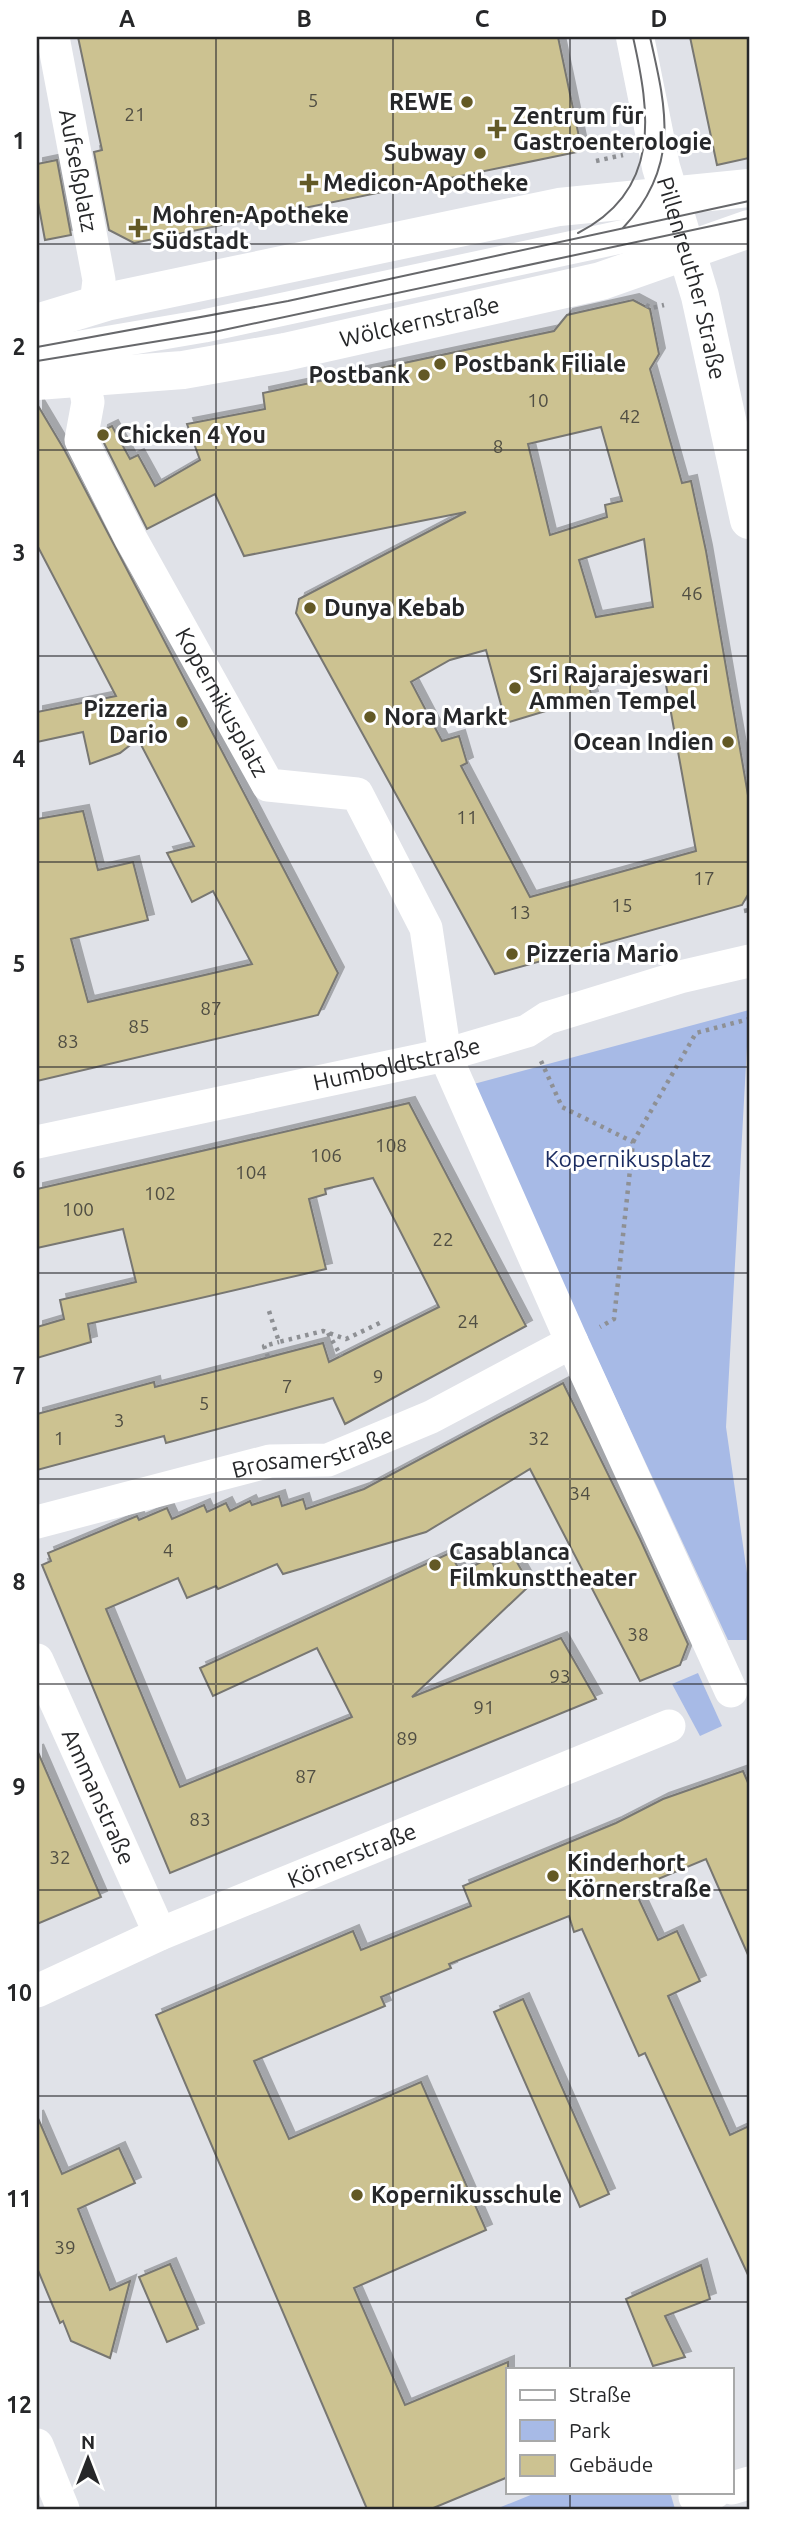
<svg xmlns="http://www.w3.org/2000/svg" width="786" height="2546" viewBox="0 0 786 2546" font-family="Ubuntu,sans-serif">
  <defs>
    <filter id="shadow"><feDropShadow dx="6" dy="-6" stdDeviation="0" flood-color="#0004"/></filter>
  </defs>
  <rect width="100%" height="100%" fill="#e0e2e8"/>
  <g fill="#a7bae6">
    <polygon points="749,1010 726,1427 749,1587 749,1640 728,1640 470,1085"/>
    <polygon points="698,1673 722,1726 700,1736 672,1684"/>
    <polygon points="538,2492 670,2492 675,2509 496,2509"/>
  </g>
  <g fill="#ccc291" stroke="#787772" stroke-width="2" fill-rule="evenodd" filter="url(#shadow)">
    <polygon points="78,37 558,37 582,151 134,243 109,230 94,152 102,150"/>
    <polygon points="690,37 749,37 749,158 717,165"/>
    <polygon points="57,160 71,235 45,240 37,197 37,164"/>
    <path d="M633,300L650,309L659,354L650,369L682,483L691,481L706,551L749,801V893L742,905L495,974L296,613L299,599L466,512L244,556L215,494L147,529L101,437L102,431L112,426L130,459L138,455L155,486L200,460L187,424L265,409L263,393L554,331L567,315ZM601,427L622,501L605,505L607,517L550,535L528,444ZM644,539L653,607L596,617L579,560ZM486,650L506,723L592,697L589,687L664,674L696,851L530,897L461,766L467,763L459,736L442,741L411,682L450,660Z"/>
    <polygon points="37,404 65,451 338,973 318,1015 37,1081 37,819 83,811 98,870 133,862 148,920 71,939 88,1002 252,964 213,891 192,902 167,853 194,846 138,739 120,753 90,764 83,732 37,742 37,712 116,696 37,545"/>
    <polygon points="409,1103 526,1326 345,1424 333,1398 166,1443 164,1436 37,1470 37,1414 154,1382 155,1387 323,1343 329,1362 439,1307 373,1178 325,1189 326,1194 309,1199 326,1269 88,1324 91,1342 37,1358 37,1327 64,1319 60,1300 136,1282 123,1229 37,1248 37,1189"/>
    <polygon points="563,1383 640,1539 688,1644 680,1665 640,1681 530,1469 426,1532 283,1574 277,1564 218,1589 216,1586 187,1598 178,1578 106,1609 180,1787 352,1717 317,1648 213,1696 200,1668 450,1553 461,1573 490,1557 494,1566 514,1557 530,1585 412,1697 561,1638 596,1699 170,1873 42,1565 51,1561 48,1553 137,1516 139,1520 167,1508 172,1519 204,1505 207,1512 226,1503 230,1511 250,1501 252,1505 279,1496 282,1506 303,1499 306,1509 364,1489"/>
    <polygon points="37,1750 101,1897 37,1924"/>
    <polygon points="743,1771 749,1785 749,1957 706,1859 634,1889 658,1940 677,1931 700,1981 668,1996 730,2135 749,2126 749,2277 645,2053 639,2056 582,1929 574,1932 569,1916 449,1964 451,1968 381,1997 385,2006 254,2061 289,2139 421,2082 486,2230 354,2288 405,2405 508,2362 508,2477 431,2509 367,2509 156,2015 353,1931 361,1950 471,1906 463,1886 616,1823 663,1799"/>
    <polygon points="523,1999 609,2194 580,2207 494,2012"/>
    <polygon points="37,2116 62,2174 119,2148 135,2183 78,2209 110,2290 130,2281 110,2358 71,2341 63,2321 60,2323 37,2268"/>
    <polygon points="170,2264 198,2329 167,2342 139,2277"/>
    <polygon points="701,2265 710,2299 665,2316 685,2357 653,2366 626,2299"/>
  </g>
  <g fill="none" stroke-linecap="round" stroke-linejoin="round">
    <g stroke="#8e9094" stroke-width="4.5" stroke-dasharray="3.5 5" stroke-linecap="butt">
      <polyline points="693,140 708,136"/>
      <polyline points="596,161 623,155"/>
      <polyline points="646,305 652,308 664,305"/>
      <polyline points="744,911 749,910"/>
      <polyline points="541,1061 562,1107 633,1142 614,1319 600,1327"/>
      <polyline points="633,1142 696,1033 749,1019"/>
      <polyline points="269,1311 279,1342 323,1331 346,1339 384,1321"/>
      <polyline points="328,1333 341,1356"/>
      <polyline points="268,1357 264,1346 279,1342"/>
    </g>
    <g stroke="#fff" stroke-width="33">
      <path id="s1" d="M53,37L99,280L96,304"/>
      <polyline points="37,348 69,349 204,326 677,225"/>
      <path id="s2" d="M83,377L88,402L81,440L131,539L268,785L357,794L426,928L445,1055L572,1342L731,1691"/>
      <path id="s3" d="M37,1142L445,1055L527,1031L547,1018L680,977L749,961"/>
      <path id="s4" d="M37,1522L270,1461L328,1460L431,1417L572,1342"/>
      <path id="s5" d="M37,1660L160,1934"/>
      <path id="s6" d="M37,1991L160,1934L669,1726"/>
      <polyline points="37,2445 63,2509"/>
      <polyline points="732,2488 749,2483"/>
      <polyline points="695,2497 715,2492"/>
    </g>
    <g stroke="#fff" stroke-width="38">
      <path id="s7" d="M635,37L661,167L700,296L749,520"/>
      <polyline points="37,323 106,302 559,207 749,188"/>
      <path id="s8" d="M37,381L183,370L285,352L601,281L749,229"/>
    </g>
    <g stroke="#67686b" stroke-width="2">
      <path d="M623,228C680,167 667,111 650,37"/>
      <path d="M578,233C662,190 650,113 633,37"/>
      <polyline points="37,347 288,301 749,201"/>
      <polyline points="37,361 214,332 749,218"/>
    </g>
  </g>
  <path fill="none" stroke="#262729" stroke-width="2" stroke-opacity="0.55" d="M216,37V2509M393,37V2509M570,37V2369M37,244H749M37,450H749M37,656H749M37,862H749M37,1067H749M37,1273H749M37,1479H749M37,1684H749M37,1890H749M37,2096H749M37,2302H749M570,2492V2509"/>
  <g fill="#635925" stroke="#fff" stroke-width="2.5">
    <circle cx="467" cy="102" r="7"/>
    <path d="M493.5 118.5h7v7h7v7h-7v7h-7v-7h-7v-7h7z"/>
    <circle cx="480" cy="153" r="7"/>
    <path d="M305.5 172.5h7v7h7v7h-7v7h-7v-7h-7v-7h7z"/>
    <path d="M134.5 217.5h7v7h7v7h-7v7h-7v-7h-7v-7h7z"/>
    <circle cx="440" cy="364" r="7"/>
    <circle cx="424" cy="375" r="7"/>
    <circle cx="103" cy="435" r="7"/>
    <circle cx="310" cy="608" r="7"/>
    <circle cx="515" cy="688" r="7"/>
    <circle cx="370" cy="717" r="7"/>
    <circle cx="182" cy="722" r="7"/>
    <circle cx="728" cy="742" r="7"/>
    <circle cx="512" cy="954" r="7"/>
    <circle cx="435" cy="1565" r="7"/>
    <circle cx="553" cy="1876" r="7"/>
    <circle cx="357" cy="2195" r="7"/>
  </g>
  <g text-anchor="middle" stroke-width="6" stroke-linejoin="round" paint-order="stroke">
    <g font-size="19" fill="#504e43">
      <text x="313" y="107">5</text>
      <text x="135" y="121">21</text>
      <text x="538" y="407">10</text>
      <text x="630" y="423">42</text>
      <text x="498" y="453">8</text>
      <text x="692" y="600">46</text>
      <text x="467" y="824">11</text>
      <text x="704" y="885">17</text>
      <text x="622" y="912">15</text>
      <text x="520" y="919">13</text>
      <text x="211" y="1015">87</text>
      <text x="139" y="1033">85</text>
      <text x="68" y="1048">83</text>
      <text x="391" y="1152">108</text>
      <text x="326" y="1162">106</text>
      <text x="251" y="1179">104</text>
      <text x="160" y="1200">102</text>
      <text x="78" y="1216">100</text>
      <text x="443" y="1246">22</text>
      <text x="468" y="1328">24</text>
      <text x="378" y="1383">9</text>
      <text x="287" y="1393">7</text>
      <text x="204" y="1410">5</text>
      <text x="119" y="1427">3</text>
      <text x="59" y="1445">1</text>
      <text x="539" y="1445">32</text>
      <text x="580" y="1500">34</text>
      <text x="168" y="1557">4</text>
      <text x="638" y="1641">38</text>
      <text x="560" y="1683">93</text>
      <text x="484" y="1714">91</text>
      <text x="407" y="1745">89</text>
      <text x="306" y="1783">87</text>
      <text x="200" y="1826">83</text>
      <text x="60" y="1864">32</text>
      <text x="65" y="2254">39</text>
    </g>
    <g font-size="23" font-weight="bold" fill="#262729" stroke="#fff" text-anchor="start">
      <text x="453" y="110" text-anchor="end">REWE</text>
      <text x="513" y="124">Zentrum für<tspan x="513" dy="26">Gastroenterologie</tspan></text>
      <text x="466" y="161" text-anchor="end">Subway</text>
      <text x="323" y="191">Medicon-Apotheke</text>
      <text x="152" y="223">Mohren-Apotheke<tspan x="152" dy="26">Südstadt</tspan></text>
      <text x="454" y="372">Postbank Filiale</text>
      <text x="410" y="383" text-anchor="end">Postbank</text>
      <text x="117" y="443">Chicken 4 You</text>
      <text x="324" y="616">Dunya Kebab</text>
      <text x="529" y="683">Sri Rajarajeswari<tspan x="529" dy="26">Ammen Tempel</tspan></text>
      <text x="168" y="717" text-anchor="end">Pizzeria<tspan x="168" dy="26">Dario</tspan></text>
      <text x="384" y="725">Nora Markt</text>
      <text x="714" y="750" text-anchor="end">Ocean Indien</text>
      <text x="526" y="962">Pizzeria Mario</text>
      <text x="449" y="1560">Casablanca<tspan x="449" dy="26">Filmkunsttheater</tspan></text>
      <text x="567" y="1871">Kinderhort<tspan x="567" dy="26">Körnerstraße</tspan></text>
      <text x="371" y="2203">Kopernikusschule</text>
    </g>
    <g font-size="23" fill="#262729" stroke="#fff">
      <text dy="8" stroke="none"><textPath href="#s1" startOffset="136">Aufseßplatz</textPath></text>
      <text dy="8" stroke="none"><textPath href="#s7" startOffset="248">Pillenreuther Straße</textPath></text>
      <text dy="8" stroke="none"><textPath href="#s8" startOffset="388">Wölckernstraße</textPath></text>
      <text dy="8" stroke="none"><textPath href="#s2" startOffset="362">Kopernikusplatz</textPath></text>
      <text dy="8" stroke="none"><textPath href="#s3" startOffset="368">Humboldtstraße</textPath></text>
      <text dy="8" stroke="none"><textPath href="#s4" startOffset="285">Brosamerstraße</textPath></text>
      <text dy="8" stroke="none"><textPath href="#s5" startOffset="150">Ammanstraße</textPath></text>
      <text dy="8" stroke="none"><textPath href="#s6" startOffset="343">Körnerstraße</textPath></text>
    </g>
    <g font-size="23" fill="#1a2b60" stroke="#fff">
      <text x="628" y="1167">Kopernikusplatz</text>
    </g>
  </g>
  <rect width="786" height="2546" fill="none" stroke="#ffffff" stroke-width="77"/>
  <rect x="506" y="2368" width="228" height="126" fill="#ffffff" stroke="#a8a9a9" stroke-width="2"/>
  <rect x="520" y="2390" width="35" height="10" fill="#ffffff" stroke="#a8a9a9" stroke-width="2"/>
  <text x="569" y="2402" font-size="21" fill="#262729">Straße</text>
  <rect x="520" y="2420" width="35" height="21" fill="#a7bae6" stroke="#a8a9a9" stroke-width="2"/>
  <text x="569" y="2438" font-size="21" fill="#262729">Park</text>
  <rect x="520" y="2455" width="35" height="21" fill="#ccc291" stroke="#a8a9a9" stroke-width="2"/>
  <text x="569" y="2472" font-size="21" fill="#262729">Gebäude</text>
  <g transform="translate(88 2459)" stroke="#ffffff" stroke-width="5" paint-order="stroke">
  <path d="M0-5L12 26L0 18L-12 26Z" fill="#262729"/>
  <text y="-10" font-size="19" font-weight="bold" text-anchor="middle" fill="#262729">N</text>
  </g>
  <rect x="38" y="38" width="710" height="2470" fill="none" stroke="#262729" stroke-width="2.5"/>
  <g font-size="23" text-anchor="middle" font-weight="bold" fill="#262729">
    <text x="127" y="27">A</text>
    <text x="304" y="27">B</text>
    <text x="482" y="27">C</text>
    <text x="659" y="27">D</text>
    <text x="19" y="149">1</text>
    <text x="19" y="355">2</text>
    <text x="19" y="561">3</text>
    <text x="19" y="767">4</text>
    <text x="19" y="972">5</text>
    <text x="19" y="1178">6</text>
    <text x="19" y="1384">7</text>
    <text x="19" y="1590">8</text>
    <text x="19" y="1795">9</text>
    <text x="19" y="2001">10</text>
    <text x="19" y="2207">11</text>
    <text x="19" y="2413">12</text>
  </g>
</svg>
